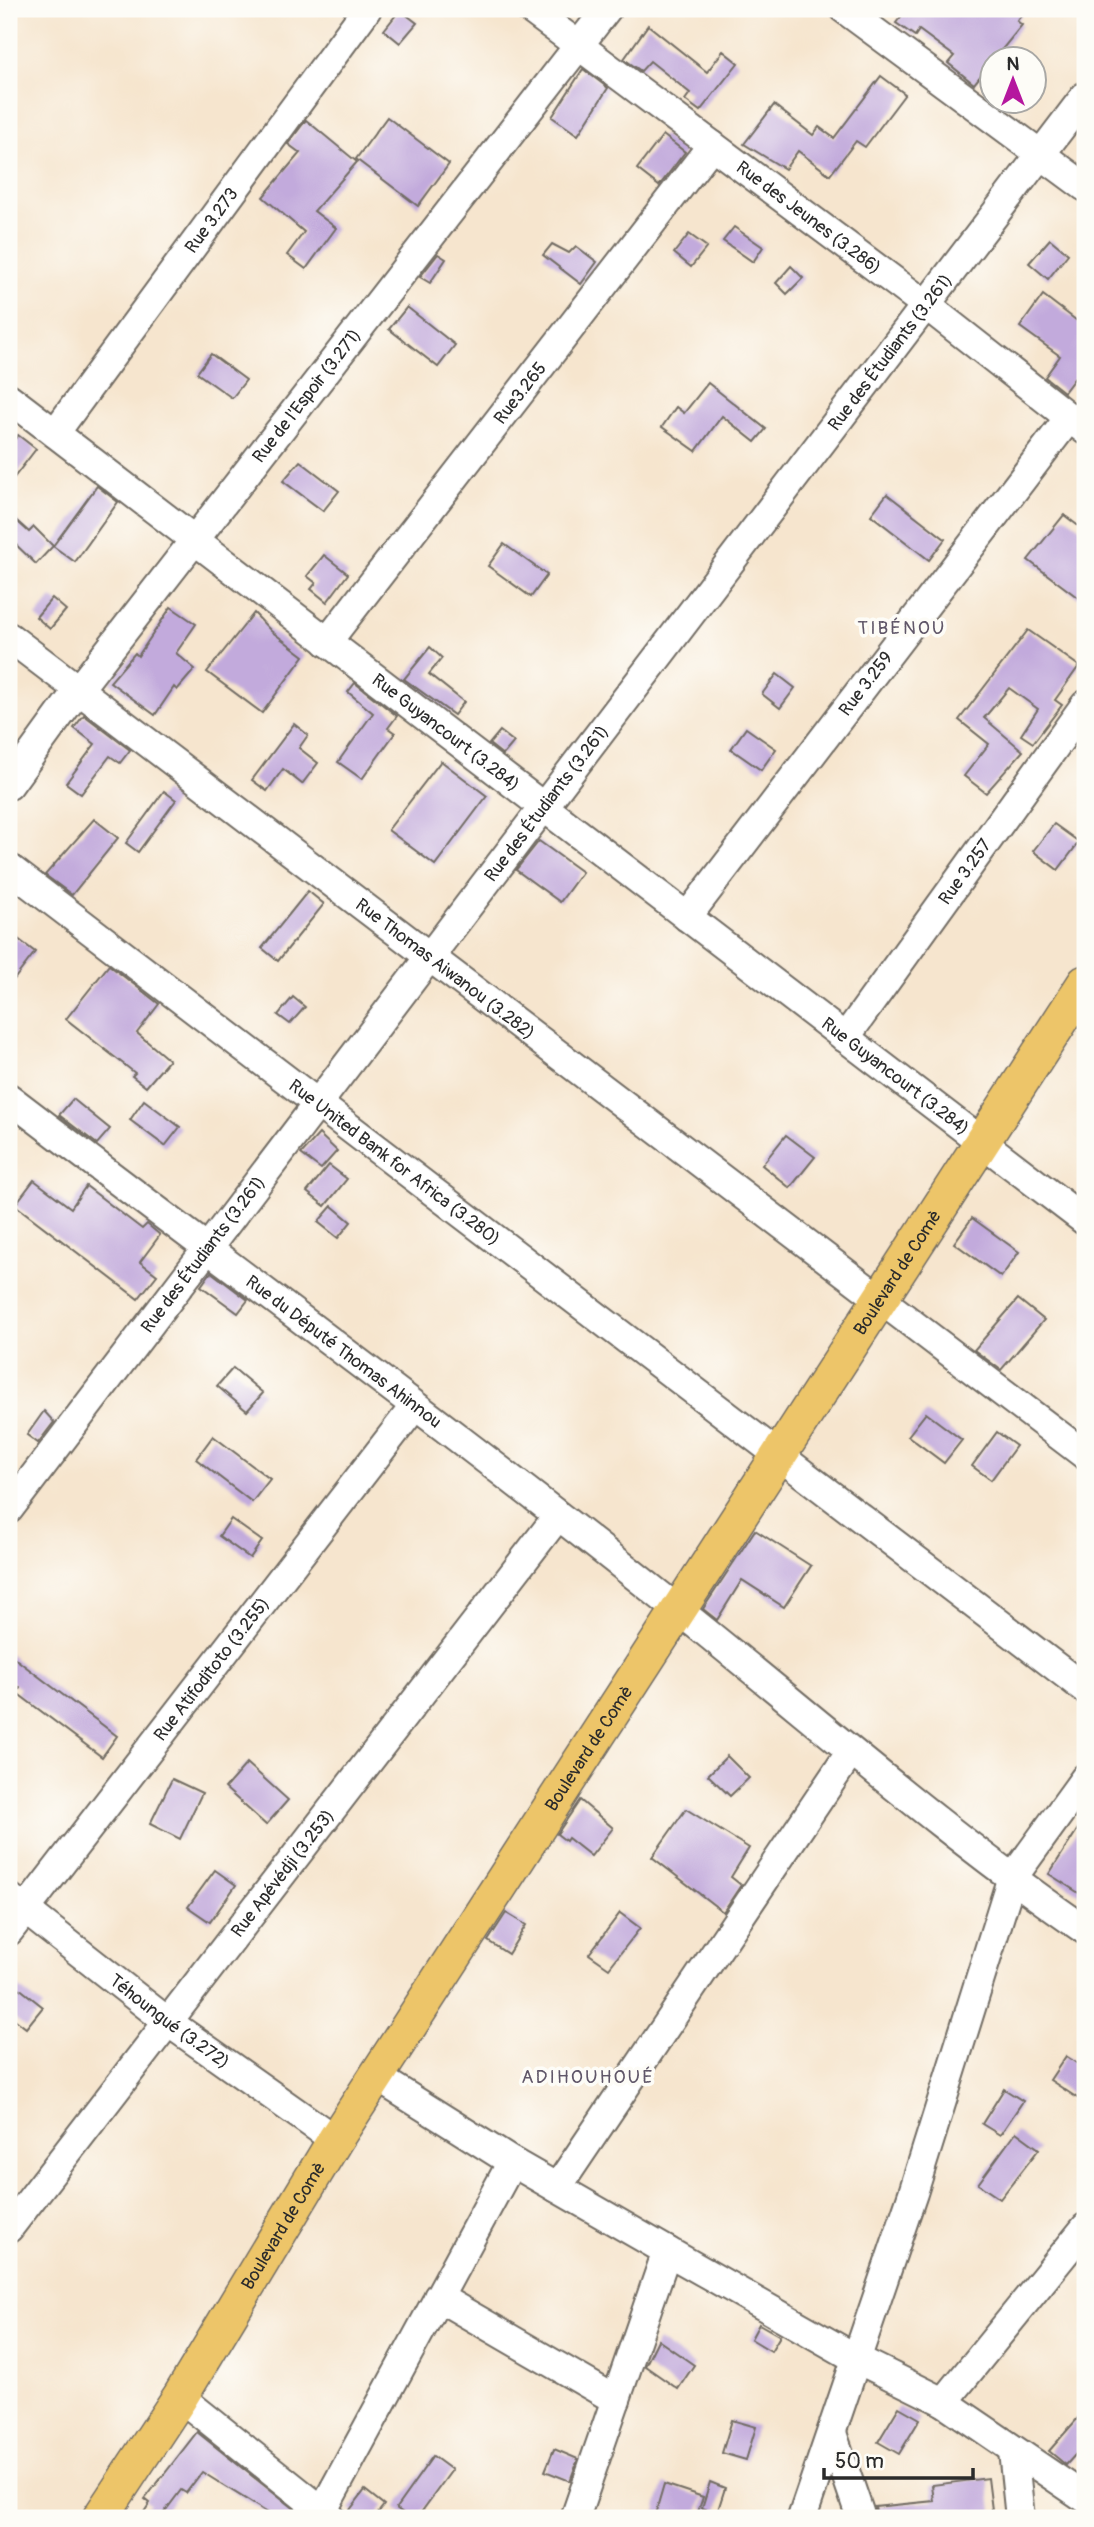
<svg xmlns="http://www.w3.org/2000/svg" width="1094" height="2527" viewBox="0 0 1094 2527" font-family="Pangolin,sans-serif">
  <rect width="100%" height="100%" fill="#fdfcf7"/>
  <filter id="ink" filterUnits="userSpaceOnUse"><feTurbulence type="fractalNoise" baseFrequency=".0143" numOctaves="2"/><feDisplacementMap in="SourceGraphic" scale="14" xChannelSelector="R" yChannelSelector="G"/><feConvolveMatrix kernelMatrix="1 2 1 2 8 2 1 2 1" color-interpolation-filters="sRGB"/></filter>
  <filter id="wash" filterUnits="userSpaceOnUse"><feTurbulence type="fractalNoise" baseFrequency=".00686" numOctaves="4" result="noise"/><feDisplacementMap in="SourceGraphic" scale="28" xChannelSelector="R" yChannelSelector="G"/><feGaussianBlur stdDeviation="1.57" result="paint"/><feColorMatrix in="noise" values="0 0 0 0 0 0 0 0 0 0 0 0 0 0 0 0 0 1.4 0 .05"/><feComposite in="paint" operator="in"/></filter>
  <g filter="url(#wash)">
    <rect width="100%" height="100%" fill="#f6e5ce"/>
    <g id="blocks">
      <g fill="#c2aadc">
        <polygon points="907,9 1026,9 1017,21 1022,25 974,84 948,63 954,56 919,30 915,36 896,23"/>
        <polygon points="400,10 417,23 400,43 384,30"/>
        <polygon points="648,25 707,72 723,51 738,63 700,111 685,100 690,93 650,61 641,71 624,59"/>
        <polygon points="583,69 608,88 578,135 552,117"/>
        <polygon points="881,76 905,94 865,147 856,141 830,175 798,151 785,169 744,144 774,105 813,135 819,127 834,138"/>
        <polygon points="387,117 449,164 418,206 356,159"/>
        <polygon points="306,120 357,162 314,211 336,228 306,269 287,255 304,232 263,197 300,153 288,144"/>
        <polygon points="663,135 685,152 659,186 637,169"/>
        <polygon points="734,227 763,247 753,262 723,241"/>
        <polygon points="689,234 707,247 691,267 674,253"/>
        <polygon points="1050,239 1068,254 1048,279 1029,263"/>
        <polygon points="552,244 569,253 576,246 597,262 581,284 543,255"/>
        <polygon points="438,254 446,259 430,283 420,277"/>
        <polygon points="791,266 803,278 787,294 776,283"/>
        <polygon points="1043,295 1085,327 1085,364 1064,392 1045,377 1060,356 1020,327"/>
        <polygon points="407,307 455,345 438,367 389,329"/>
        <polygon points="211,354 246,380 232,398 197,373"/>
        <polygon points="708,383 766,429 755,442 722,416 696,451 662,427 676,407 684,413"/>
        <polygon points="18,435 36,449 9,484 9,447"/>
        <polygon points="300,461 339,491 323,511 283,481"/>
        <polygon points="97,486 118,502 75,562 53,546"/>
        <polygon points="887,494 945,539 929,560 871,515"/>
        <polygon points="9,514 29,532 34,527 53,546 36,564 9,538"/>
        <polygon points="1064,515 1085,531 1085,603 1028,560"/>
        <polygon points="504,544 547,575 531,597 488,566"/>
        <polygon points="324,555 348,574 327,602 311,589 316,583 307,576"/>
        <polygon points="52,598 66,610 50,629 36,617"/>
        <polygon points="171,607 196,624 176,653 195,669 177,690 174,687 155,715 110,682 135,653 138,656"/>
        <polygon points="254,613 271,631 304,656 262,713 207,672"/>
        <polygon points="1028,630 1079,666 1055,700 1062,705 1033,743 1021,735 1038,709 1009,688 984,718 1023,751 986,793 964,776 989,744 959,720"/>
        <polygon points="430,647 442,658 429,674 464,702 454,715 404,679"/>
        <polygon points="777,674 795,688 780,708 762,694"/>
        <polygon points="355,683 397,716 388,728 395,733 362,779 338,762 373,713 348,692"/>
        <polygon points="84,715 130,750 120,763 110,756 81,794 66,783 95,744 74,728"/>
        <polygon points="294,724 308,735 299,748 318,763 302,784 283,769 267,791 252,780"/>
        <polygon points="746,728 776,749 761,770 731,749"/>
        <polygon points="500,731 514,742 503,755 489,744"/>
        <polygon points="441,761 487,796 435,865 388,830"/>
        <polygon points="164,791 176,800 138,852 126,843"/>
        <polygon points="94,819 118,838 72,895 45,875"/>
        <polygon points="1054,824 1079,842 1058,870 1033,851"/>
        <polygon points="539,841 582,872 560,902 516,870"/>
        <polygon points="308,891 324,904 278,961 262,948"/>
        <polygon points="9,932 35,952 9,986"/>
        <polygon points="109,965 159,1004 137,1033 169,1060 146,1087 132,1076 135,1073 66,1019"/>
        <polygon points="293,997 305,1007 290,1024 278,1015"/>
        <polygon points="73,1099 110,1129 97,1144 59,1115"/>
        <polygon points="144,1100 180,1127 165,1146 130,1120"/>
        <polygon points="319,1134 337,1151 321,1169 301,1154"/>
        <polygon points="786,1135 815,1157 790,1188 762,1165"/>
        <polygon points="329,1165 347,1179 325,1206 307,1192"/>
        <polygon points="34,1180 71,1208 86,1186 142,1229 147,1224 160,1235 140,1262 157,1275 138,1299 15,1205"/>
        <polygon points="332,1206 351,1222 338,1238 318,1222"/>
        <polygon points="972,1218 1019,1252 1001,1277 954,1243"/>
        <polygon points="211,1272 248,1300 238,1313 201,1286"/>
        <polygon points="1018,1299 1044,1320 1001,1370 974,1350"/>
        <polygon points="233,1368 263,1393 247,1411 217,1386"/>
        <polygon points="44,1411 54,1422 38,1443 27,1435"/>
        <polygon points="926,1413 962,1440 944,1463 908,1436"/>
        <polygon points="997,1432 1016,1446 991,1480 972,1466"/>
        <polygon points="213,1436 270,1479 252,1502 196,1459"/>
        <polygon points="231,1519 262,1541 250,1558 219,1536"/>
        <polygon points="755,1530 811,1566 784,1607 742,1580 717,1620 703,1609"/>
        <polygon points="9,1654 117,1736 102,1757 17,1693 20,1688 9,1680"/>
        <polygon points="727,1756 749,1778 730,1796 708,1775"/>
        <polygon points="247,1763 288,1800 266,1825 225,1788"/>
        <polygon points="172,1779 202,1793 180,1839 150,1824"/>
        <polygon points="580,1800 613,1828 591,1856 568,1838 566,1841 557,1834"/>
        <polygon points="686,1809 749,1848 731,1877 741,1885 723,1912 652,1857"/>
        <polygon points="1085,1818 1085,1897 1049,1874"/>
        <polygon points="215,1870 236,1885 210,1922 188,1907"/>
        <polygon points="506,1913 526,1925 508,1954 488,1941"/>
        <polygon points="620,1913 640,1928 609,1968 589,1954"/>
        <polygon points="9,1980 43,2007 26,2028 9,2015"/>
        <polygon points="1066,2056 1085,2069 1085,2103 1050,2080"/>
        <polygon points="1004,2089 1023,2101 1000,2135 982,2124"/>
        <polygon points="1016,2132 1039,2149 1000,2199 978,2184"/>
        <polygon points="759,2324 780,2336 771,2351 751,2339"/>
        <polygon points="658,2340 694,2365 678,2389 645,2366"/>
        <polygon points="899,2407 920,2419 899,2454 878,2442"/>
        <polygon points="1085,2410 1085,2444 1066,2465 1049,2451"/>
        <polygon points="732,2420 756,2427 746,2460 722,2453"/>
        <polygon points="197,2432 305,2518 276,2518 202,2472 186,2493 181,2490 160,2518 140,2518 150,2503 145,2499"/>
        <polygon points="554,2449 578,2459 570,2481 545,2471"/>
        <polygon points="433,2456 452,2470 417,2518 410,2518 396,2508"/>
        <polygon points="988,2478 993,2518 877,2518 875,2507 934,2501 932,2485"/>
        <polygon points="710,2482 725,2488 717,2513 702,2508"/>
        <polygon points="664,2484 703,2497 696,2518 654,2518"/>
        <polygon points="365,2490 384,2505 374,2518 362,2518 350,2510"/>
      </g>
    </g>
  </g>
  <g filter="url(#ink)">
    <use href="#blocks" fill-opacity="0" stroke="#726c64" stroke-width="2"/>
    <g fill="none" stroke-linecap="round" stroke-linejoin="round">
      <defs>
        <g id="minor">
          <path id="s1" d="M530,9L926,305L1085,430"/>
          <polyline points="844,9 1085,187"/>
          <path id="s2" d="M9,398L1085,1221"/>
          <path id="s3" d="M55,433L367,9"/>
          <path id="s4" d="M9,637L1085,1455"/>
          <path id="s5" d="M327,642L712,145"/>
          <path id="s6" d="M9,785L78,690L607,9"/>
          <path id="s7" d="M9,868L1085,1689"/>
          <path id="s8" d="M687,917L1069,418"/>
          <path id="s9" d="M845,1038L1085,705"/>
          <path id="s10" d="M9,1098C231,1268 458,1434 677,1609C813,1717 942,1832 1085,1930"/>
          <path id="s11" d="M9,1509L1085,96"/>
          <path id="s12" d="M9,1897L168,2022L335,2140"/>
          <path id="s13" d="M9,1931L414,1407"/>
          <polyline points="377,2077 512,2162 667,2251 857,2359 944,2402 1085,2498"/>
          <polyline points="557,2188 850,1753"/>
          <path id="s14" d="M9,2228L557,1517"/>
          <polyline points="438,2297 616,2400"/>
          <polyline points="180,2397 331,2518"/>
          <polyline points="944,2402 1085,2228"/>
          <polyline points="832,2433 861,2518"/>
          <polyline points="1013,2451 1020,2518"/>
          <polyline points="322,2512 512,2162"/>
          <polyline points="575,2518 667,2251"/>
          <polyline points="802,2518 913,2193 1011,1880 1085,1778"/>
        </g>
        <g id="major">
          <path id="s15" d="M100,2518L180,2397L335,2140L1085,983"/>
        </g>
      </defs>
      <use href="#minor" stroke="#726c64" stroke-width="32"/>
      <use href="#major" stroke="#726c64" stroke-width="38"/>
      <use href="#minor" stroke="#fff" stroke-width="28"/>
      <use href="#major" stroke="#edc569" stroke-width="35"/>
    </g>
  </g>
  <g text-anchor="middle" stroke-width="7" stroke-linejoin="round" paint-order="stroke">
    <g font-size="18" fill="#2b2b2b" stroke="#fdfcf7">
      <text dy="6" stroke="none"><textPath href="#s1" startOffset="348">Rue des Jeunes (3.286)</textPath></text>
      <text dy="6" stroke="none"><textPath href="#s3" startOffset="264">Rue 3.273</textPath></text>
      <text dy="6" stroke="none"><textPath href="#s11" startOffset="1454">Rue des Étudiants (3.261)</textPath></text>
      <text dy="6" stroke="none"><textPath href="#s5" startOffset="315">Rue3.265</textPath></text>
      <text dy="6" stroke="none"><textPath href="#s6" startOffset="490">Rue de l'Espoir (3.271)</textPath></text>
      <text dy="6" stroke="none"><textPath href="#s8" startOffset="294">Rue 3.259</textPath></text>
      <text dy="6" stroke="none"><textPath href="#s2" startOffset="550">Rue Guyancourt (3.284)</textPath></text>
      <text dy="6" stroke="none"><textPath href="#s11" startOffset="887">Rue des Étudiants (3.261)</textPath></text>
      <text dy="6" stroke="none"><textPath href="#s9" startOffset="205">Rue 3.257</textPath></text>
      <text dy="6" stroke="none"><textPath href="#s4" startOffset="548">Rue Thomas Aiwanou (3.282)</textPath></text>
      <text dy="6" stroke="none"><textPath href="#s2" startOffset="1116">Rue Guyancourt (3.284)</textPath></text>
      <text dy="6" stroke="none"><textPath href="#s7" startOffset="485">Rue United Bank for Africa (3.280)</textPath></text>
      <text dy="6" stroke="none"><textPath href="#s11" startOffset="320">Rue des Étudiants (3.261)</textPath></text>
      <text dy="6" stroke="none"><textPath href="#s15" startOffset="1479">Boulevard de Comè</textPath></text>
      <text dy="6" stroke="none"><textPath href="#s10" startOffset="420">Rue du Député Thomas Ahinnou</textPath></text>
      <text dy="6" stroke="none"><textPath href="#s13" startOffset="331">Rue Atifoditoto (3.255)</textPath></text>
      <text dy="6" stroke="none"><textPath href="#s15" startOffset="912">Boulevard de Comè</textPath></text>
      <text dy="6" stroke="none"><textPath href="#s14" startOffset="448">Rue Apévédji (3.253)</textPath></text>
      <text dy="6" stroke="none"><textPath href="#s12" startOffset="203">Téhoungué (3.272)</textPath></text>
      <text dy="6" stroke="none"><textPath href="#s15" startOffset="345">Boulevard de Comè</textPath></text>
    </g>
    <g font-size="19" letter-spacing="2" fill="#605769" stroke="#fdfcf7">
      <text x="902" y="634">TIBÉNOU</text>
      <text x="588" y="2083">ADIHOUHOUÉ</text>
    </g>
  </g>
  <rect width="1094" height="2527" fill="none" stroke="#fdfcf7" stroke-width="35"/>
  <g transform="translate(1013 80)"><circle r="33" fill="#fdfcf7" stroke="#a9a8a5" stroke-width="2"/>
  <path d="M0-5L12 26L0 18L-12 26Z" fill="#b5179e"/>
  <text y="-10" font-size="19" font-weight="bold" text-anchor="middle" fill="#2b2b2b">N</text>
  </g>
  <path d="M824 2468v10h149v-10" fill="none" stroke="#2b2b2b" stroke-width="3.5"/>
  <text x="835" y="2468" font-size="21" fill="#2b2b2b" stroke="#fdfcf7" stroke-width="5" paint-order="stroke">50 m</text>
</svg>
